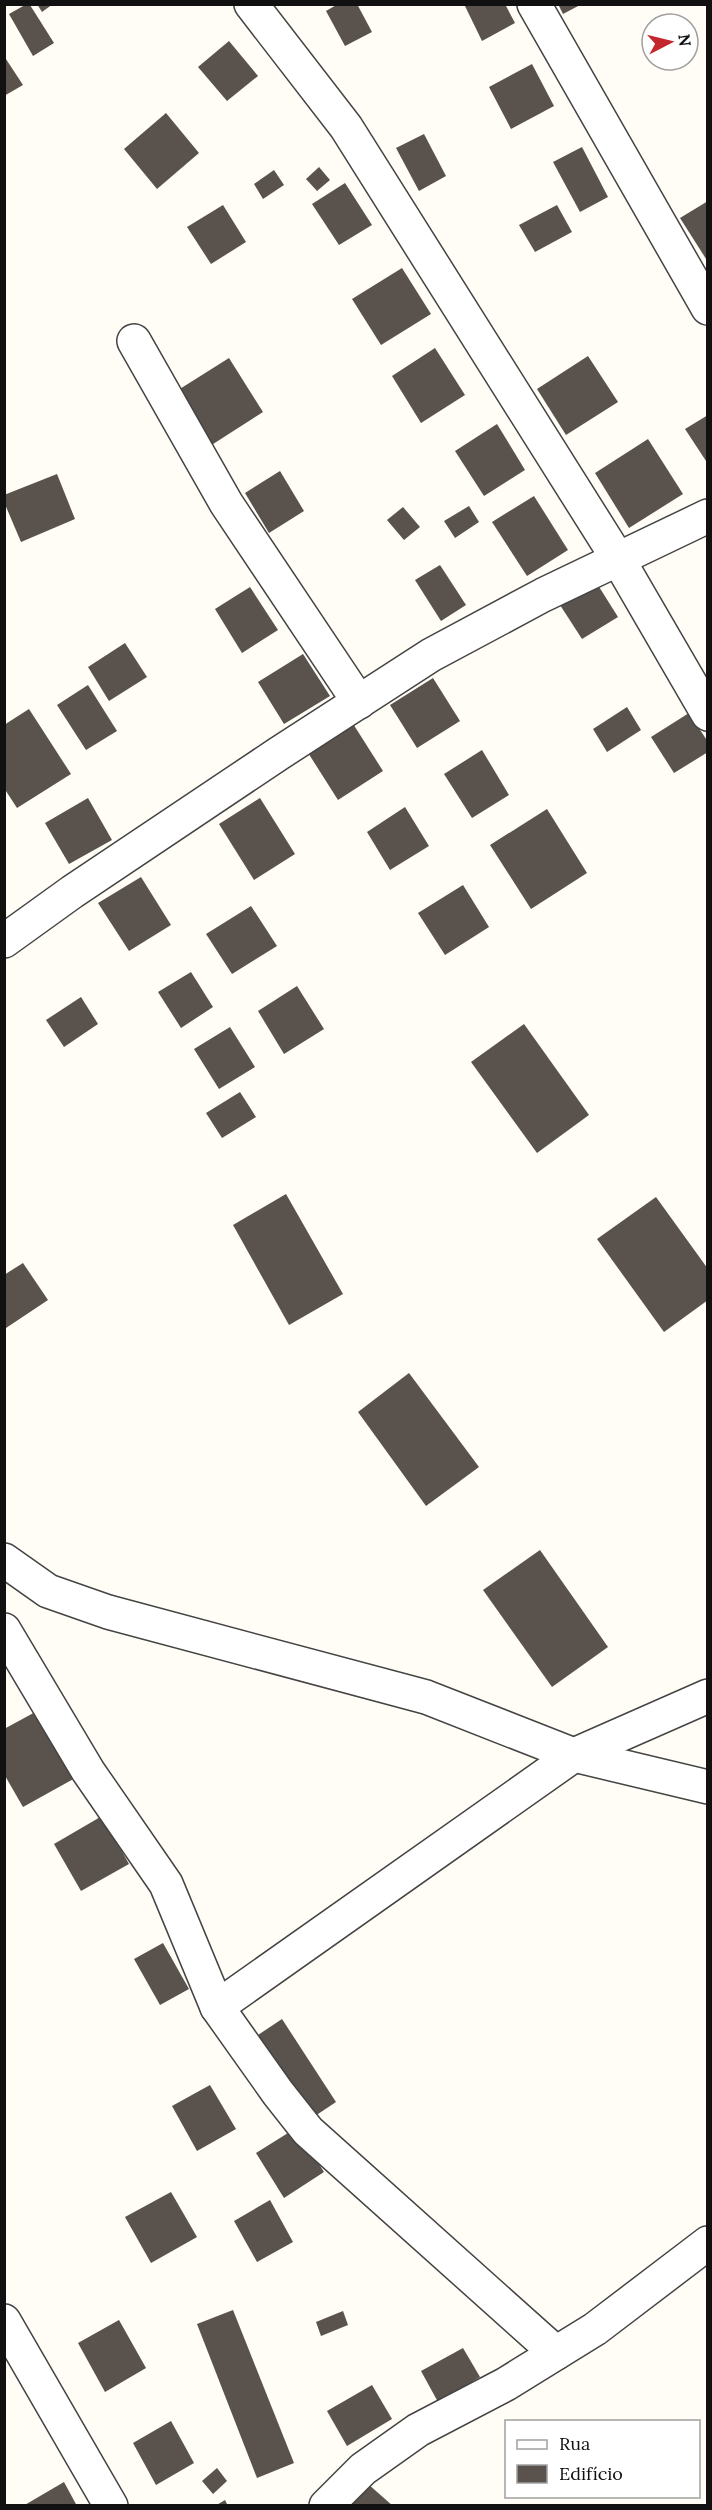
<svg xmlns="http://www.w3.org/2000/svg" width="712" height="2510" viewBox="0 0 712 2510" font-family="Lora,serif">
  <rect width="100%" height="100%" fill="#fffdf5"/>
  <g fill="#5a524d">
    <polygon points="37,4 53,4 42,12"/>
    <polygon points="338,4 357,4 372,32 345,46 326,11"/>
    <polygon points="464,4 505,4 515,23 482,41"/>
    <polygon points="558,4 582,4 563,14"/>
    <polygon points="25,5 30,5 54,43 33,56 9,14"/>
    <polygon points="229,41 258,76 227,101 198,67"/>
    <polygon points="4,56 23,85 4,96"/>
    <polygon points="532,64 554,106 511,129 489,87"/>
    <polygon points="166,113 199,153 157,189 124,149"/>
    <polygon points="424,134 446,176 419,191 396,148"/>
    <polygon points="582,147 608,197 580,212 553,162"/>
    <polygon points="319,167 330,180 317,191 306,179"/>
    <polygon points="274,170 284,185 263,199 254,184"/>
    <polygon points="345,183 372,225 339,245 312,204"/>
    <polygon points="708,201 708,262 680,218"/>
    <polygon points="223,205 246,242 211,264 187,227"/>
    <polygon points="557,205 572,232 535,252 519,225"/>
    <polygon points="402,268 431,314 381,345 352,299"/>
    <polygon points="435,348 465,395 421,423 392,376"/>
    <polygon points="588,356 618,402 566,435 537,389"/>
    <polygon points="229,358 263,412 210,446 175,392"/>
    <polygon points="708,415 708,464 685,429"/>
    <polygon points="497,424 525,470 484,496 455,451"/>
    <polygon points="648,439 683,494 629,528 595,473"/>
    <polygon points="280,471 304,511 269,533 245,493"/>
    <polygon points="57,474 75,519 21,542 4,502 4,495"/>
    <polygon points="534,496 568,550 527,576 492,522"/>
    <polygon points="469,506 479,522 455,538 444,521"/>
    <polygon points="403,507 420,527 404,540 387,520"/>
    <polygon points="440,565 466,605 441,621 415,580"/>
    <polygon points="596,582 618,617 582,639 560,605"/>
    <polygon points="250,587 278,630 242,653 215,609"/>
    <polygon points="125,643 147,677 109,701 88,667"/>
    <polygon points="303,654 330,696 284,724 258,682"/>
    <polygon points="433,678 460,721 417,748 390,705"/>
    <polygon points="88,685 117,731 86,750 57,705"/>
    <polygon points="627,707 641,730 607,752 593,729"/>
    <polygon points="29,709 71,774 17,808 4,788 4,725"/>
    <polygon points="689,713 708,742 708,752 674,773 651,737"/>
    <polygon points="350,719 383,771 338,800 305,748"/>
    <polygon points="482,750 509,795 472,818 444,774"/>
    <polygon points="88,798 112,840 69,864 45,823"/>
    <polygon points="260,798 295,854 254,880 219,824"/>
    <polygon points="405,807 429,846 390,870 367,832"/>
    <polygon points="547,809 587,873 531,909 490,845"/>
    <polygon points="141,877 171,925 129,951 98,903"/>
    <polygon points="463,885 489,927 445,955 418,913"/>
    <polygon points="251,906 277,946 232,974 206,934"/>
    <polygon points="191,972 213,1007 181,1028 158,992"/>
    <polygon points="297,986 324,1029 284,1054 258,1011"/>
    <polygon points="81,997 98,1024 64,1047 46,1020"/>
    <polygon points="524,1024 589,1115 537,1153 471,1062"/>
    <polygon points="230,1027 255,1067 219,1089 194,1049"/>
    <polygon points="240,1092 256,1117 222,1138 206,1113"/>
    <polygon points="286,1194 343,1294 289,1325 233,1225"/>
    <polygon points="656,1197 708,1269 708,1300 664,1332 597,1239"/>
    <polygon points="23,1263 48,1300 6,1328 4,1275"/>
    <polygon points="409,1373 479,1467 426,1506 358,1412"/>
    <polygon points="540,1550 608,1647 552,1687 483,1590"/>
    <polygon points="39,1710 77,1777 23,1807 4,1774 4,1729"/>
    <polygon points="102,1816 129,1864 81,1891 54,1844"/>
    <polygon points="163,1943 189,1989 160,2005 134,1959"/>
    <polygon points="282,2019 336,2102 312,2118 258,2035"/>
    <polygon points="210,2085 236,2129 197,2151 172,2106"/>
    <polygon points="296,2128 324,2172 284,2198 256,2153"/>
    <polygon points="171,2192 197,2237 151,2263 125,2217"/>
    <polygon points="270,2200 293,2242 257,2262 234,2221"/>
    <polygon points="233,2310 294,2463 257,2478 197,2324"/>
    <polygon points="343,2311 348,2325 321,2336 316,2322"/>
    <polygon points="119,2320 146,2368 105,2392 78,2343"/>
    <polygon points="463,2348 480,2377 438,2402 421,2371"/>
    <polygon points="372,2385 392,2419 347,2446 327,2411"/>
    <polygon points="171,2421 194,2463 156,2485 133,2443"/>
    <polygon points="217,2468 227,2481 213,2494 202,2481"/>
    <polygon points="64,2482 77,2506 23,2506"/>
    <polygon points="368,2484 393,2506 349,2506"/>
    <polygon points="225,2500 228,2506 215,2506"/>
  </g>
  <g fill="none" stroke-linecap="round" stroke-linejoin="round">
    <defs>
      <g id="street">
        <polyline points="251,4 346,127 618,559 708,714"/>
        <polyline points="534,4 708,308"/>
        <polyline points="134,341 226,503 359,702"/>
        <polyline points="4,941 72,892 278,754 431,655 543,595 708,516"/>
        <polyline points="4,1560 48,1591 108,1612 426,1697 574,1755 708,1787"/>
        <polyline points="4,1630 88,1771 166,1884 217,2007 278,2093 308,2131 556,2353"/>
        <polyline points="217,2007 574,1755 708,1696"/>
        <polyline points="4,2321 111,2506"/>
        <polyline points="326,2506 363,2469 418,2430 506,2384 595,2329 708,2243"/>
      </g>
    </defs>
    <use href="#street" stroke="#444" stroke-width="36"/>
    <use href="#street" stroke="#fff" stroke-width="33"/>
  </g>
  <rect width="712" height="2510" fill="none" stroke="#111111" stroke-width="12"/>
  <rect x="505" y="2420" width="195" height="78" fill="#ffffff" stroke="#a0a0a0" stroke-width="1.5"/>
  <rect x="517" y="2440" width="30" height="9" fill="#ffffff" stroke="#a0a0a0" stroke-width="1.5"/>
  <text x="559" y="2450" font-size="18" fill="#111111">Rua</text>
  <rect x="517" y="2465" width="30" height="18" fill="#5a524d" stroke="#a0a0a0" stroke-width="1.5"/>
  <text x="559" y="2480" font-size="18" fill="#111111">Edifício</text>
  <g transform="translate(670 42) rotate(83)"><circle r="28" fill="#ffffff" stroke="#a0a0a0" stroke-width="1.5"/>
  <path d="M0-4.5L10 22L0 15L-10 22Z" fill="#c4262e"/>
  <text y="-9" font-size="16" font-weight="bold" text-anchor="middle" fill="#111111">N</text>
  </g>
</svg>
